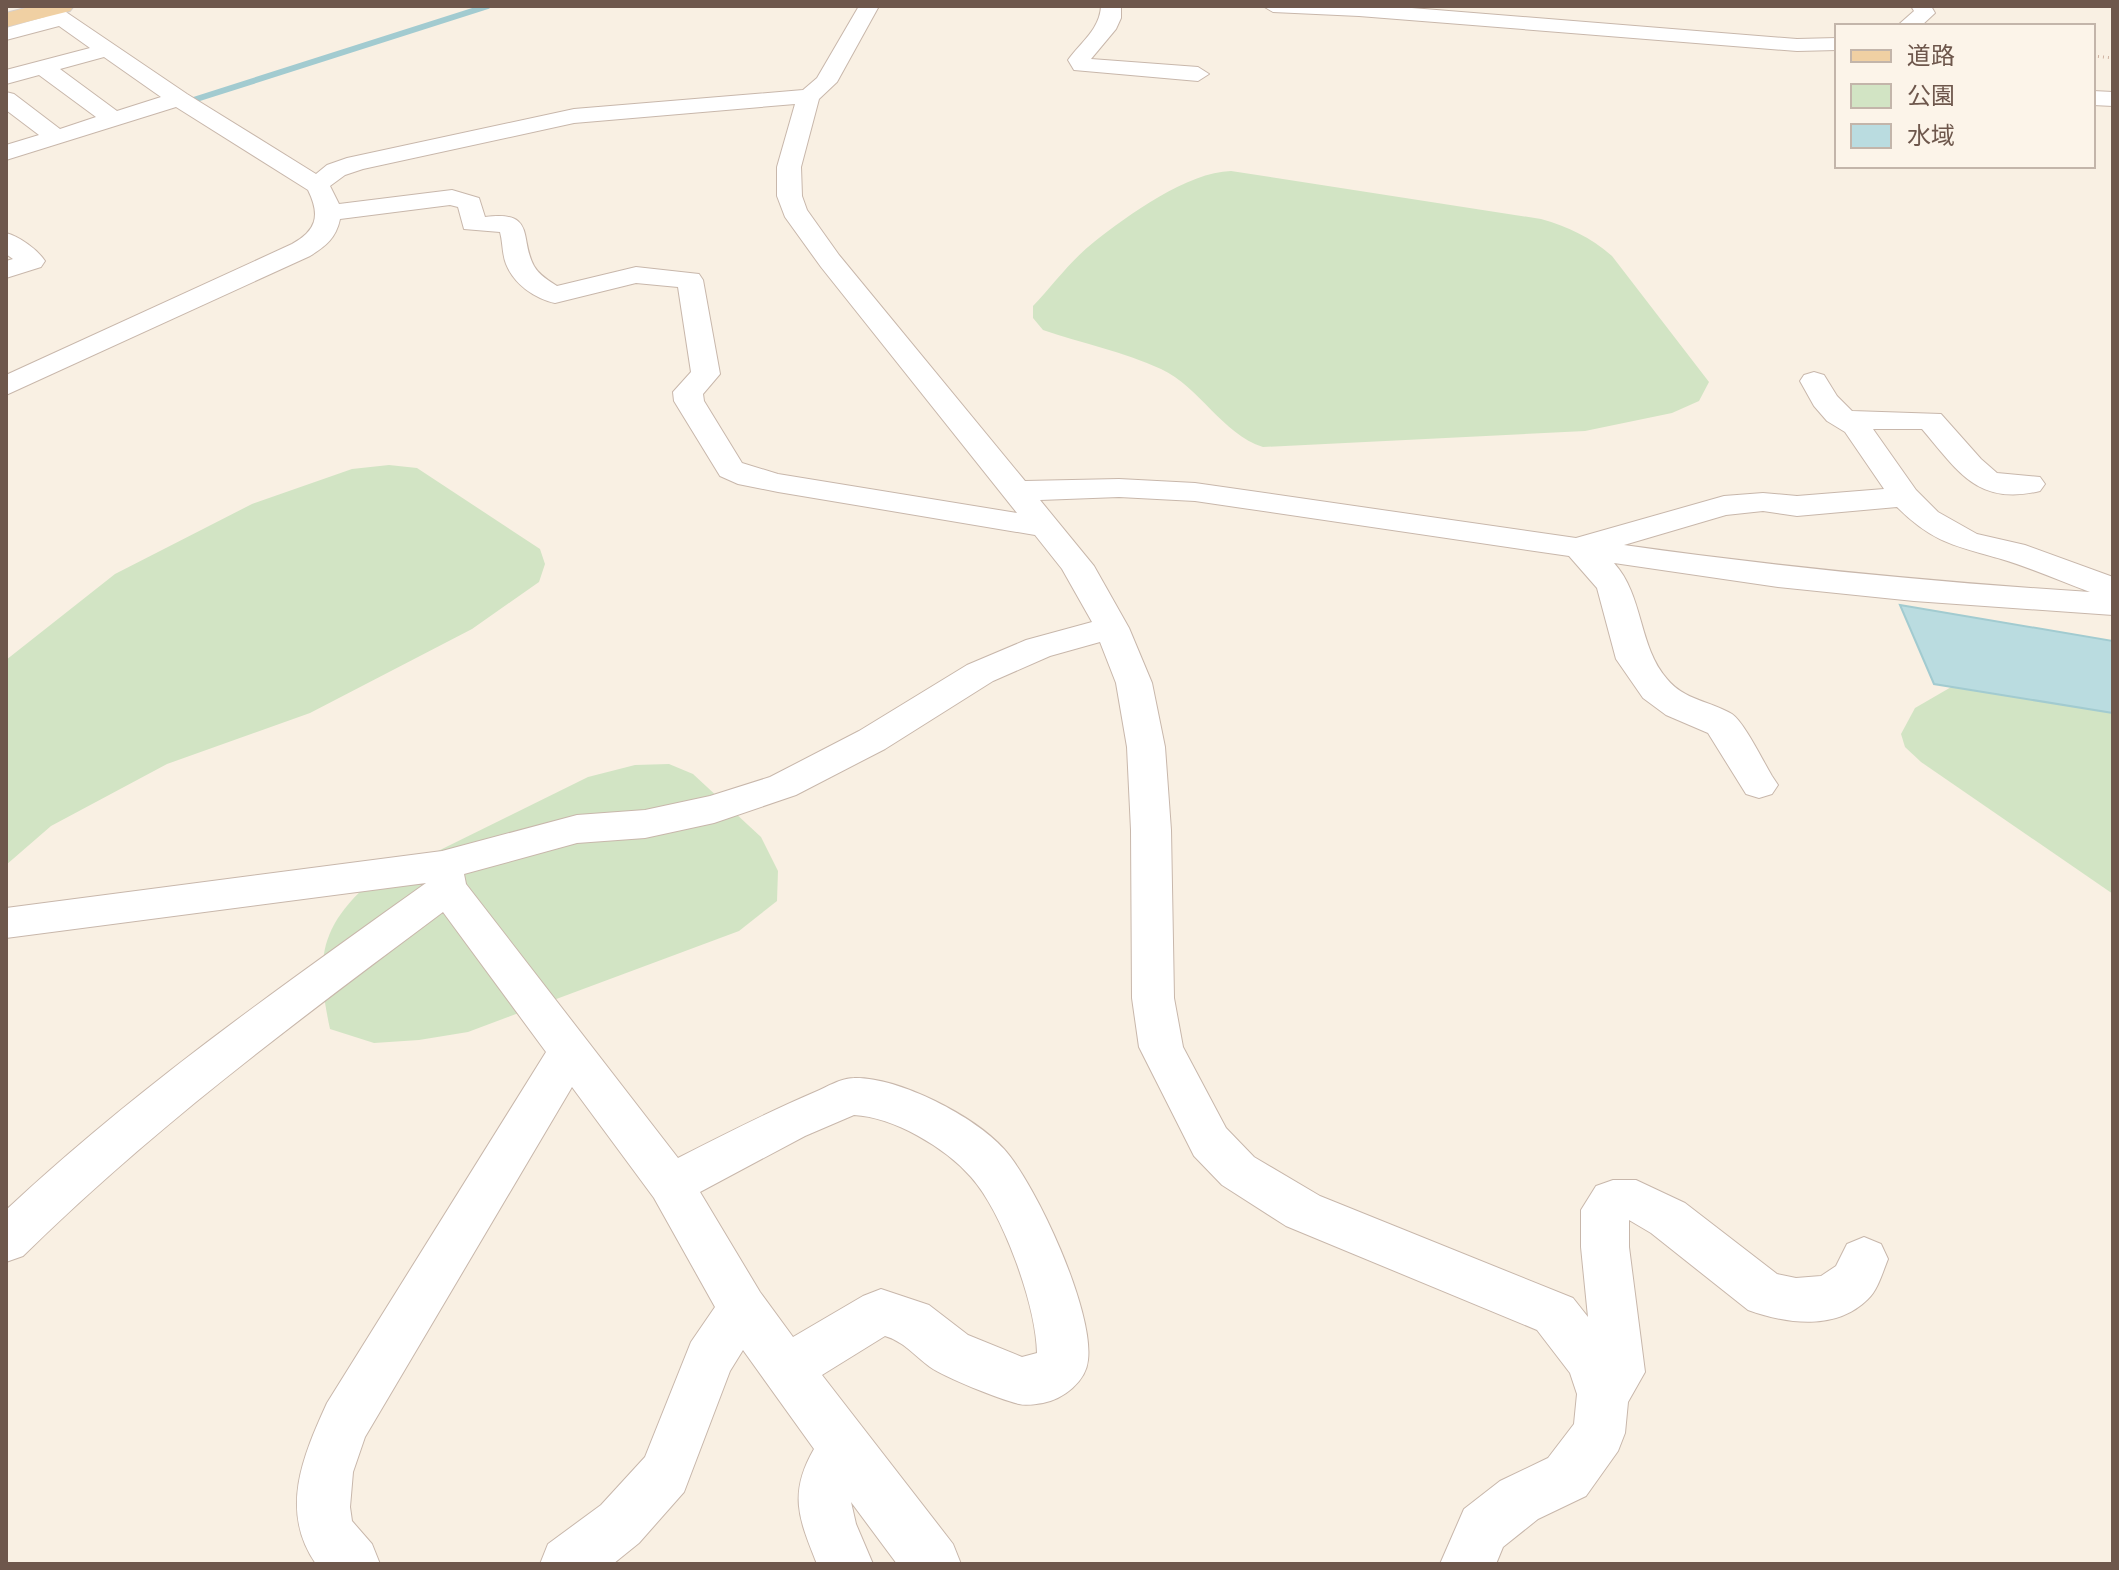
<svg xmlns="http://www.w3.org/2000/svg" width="2119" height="1570" viewBox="0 0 2119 1570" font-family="Quicksand,'Noto Sans JP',sans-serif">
  <rect width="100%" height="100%" fill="#f9f0e3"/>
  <g fill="#d2e4c4">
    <path d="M1231,171L1541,219C1569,227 1590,237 1612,256L1709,382L1699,401L1672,413L1585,431L1263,447C1222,434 1200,387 1161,369C1124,352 1081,343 1043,330L1033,318V306C1053,285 1071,260 1094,242C1128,215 1188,172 1231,171Z"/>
    <polygon points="389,465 417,468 540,549 545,564 539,582 472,629 310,713 167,764 51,826 6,865 6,660 115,574 252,504 352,469"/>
    <polygon points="1965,679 2113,704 2113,894 1921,762 1905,747 1901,734 1915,708"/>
    <path d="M669,764L693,774L761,837L778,871L777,901L739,931L468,1032L419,1040L374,1043L330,1029C317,968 316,932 365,887L588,777L635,765Z"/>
  </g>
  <polygon fill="#badce0" stroke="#a2cbd0" stroke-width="2" points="1900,605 2113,641 2113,713 1934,684"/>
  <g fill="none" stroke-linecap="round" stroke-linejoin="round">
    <polyline stroke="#a2cbd0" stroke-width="6" points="184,103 488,6"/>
    <defs>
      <g id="minor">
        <path d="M33,6H57L187,94L316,174L327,165L347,158L574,109L803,90L817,78L859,6H879L837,82L819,99L801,167L802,196L807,210L839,255L1025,481L1119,479L1195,483L1576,538L1724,496L1763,493L1797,496L1884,489L1845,432L1827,421L1814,406L1800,381L1804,375L1814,372L1824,375L1837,396L1852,411L1941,414L1981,459L1997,473L2040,477L2045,484L2040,491C1977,506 1958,471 1922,429H1873L1916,490L1938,512L1977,534L2025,545L2113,577V615L1914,601L1778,587L1614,563C1644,596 1638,646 1667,679C1684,700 1710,701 1732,714C1744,722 1763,761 1772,776L1778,785L1772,794L1759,798L1746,794L1708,733L1666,715L1643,698L1616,659L1597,588L1569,556L1195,501L1119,497L1040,500L1094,566L1129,628L1152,683L1165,747L1171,830L1174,998L1183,1047L1226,1128L1254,1157L1320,1196L1573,1298L1588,1317L1581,1247V1210L1596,1186L1613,1180H1636L1685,1203L1777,1274L1796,1278L1821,1276L1836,1266L1847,1244L1864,1237L1881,1244L1888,1259C1883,1271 1878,1290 1868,1299C1836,1331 1787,1324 1748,1310L1651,1233L1629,1220V1247L1645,1372L1628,1402L1625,1433L1618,1451L1586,1496L1538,1519L1503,1547L1496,1564H1440L1464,1509L1500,1481L1548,1458L1574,1424L1577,1394L1570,1373L1537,1330L1286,1226L1222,1185L1194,1156L1139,1047L1132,998L1131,830L1127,747L1116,683L1100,642L1050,656L993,681L885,749L796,795L714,823L645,838L577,843L464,874L466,884L678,1158C723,1135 768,1112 815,1092C827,1087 841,1078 854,1078C899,1077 974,1116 1004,1149C1037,1186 1094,1311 1088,1360C1086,1382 1063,1399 1043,1403C1036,1404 1026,1406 1019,1404C999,1399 946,1378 930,1367C915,1356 903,1341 885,1336L822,1375L953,1544L961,1564H897L851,1502L856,1524L873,1564H817C799,1519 788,1494 814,1449L743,1350L730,1371L684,1492L639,1543L613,1564H540L548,1544L601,1505L645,1457L691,1342L715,1307L654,1198L572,1087L365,1437L353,1472L350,1507L352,1521L372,1544L380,1564H316C279,1511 303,1456 327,1403L546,1052L443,912C297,1021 153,1128 23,1256L6,1262V1210C136,1088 282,986 426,883L6,938V908L442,851L577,815L645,810L710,796L770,777L859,731L967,665L1026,640L1092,622L1062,569L1035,535L778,492L738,484L720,476L674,401L673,392L691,372L678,287L636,283L555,303C534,298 514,284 506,264C502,254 503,243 500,232L464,229L458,207L450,205L340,219C336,238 326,246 310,256L6,395V375L292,244C316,231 321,216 308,190L176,107L6,160V145L39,135L6,110V92L14,94L60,129L96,117L39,75L6,84V70L90,48L59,26L6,40V28L45,17ZM104,57L161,97L117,111L60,69ZM795,104L777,167V196L785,217L821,267L1017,513L778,474L742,463L704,401L703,394L720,374L703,280L699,274L636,267L557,286C549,281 539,275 534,266C519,239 537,210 485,217L479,198L452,190L339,204L330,186L345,175L363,169L574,123ZM1897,507C1933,543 1956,546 2001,559C2031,568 2060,581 2090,592C1933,582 1779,567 1624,545L1726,515L1763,511L1797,516ZM854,1115C893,1117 945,1147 971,1177C1003,1213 1036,1305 1037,1353L1022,1357L968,1335L929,1305L881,1289L863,1296L793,1337L760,1292L700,1192L805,1136Z"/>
        <path d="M1101,6H1121V18L1116,29L1091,59L1198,67L1209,74L1198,81L1074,70L1068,60C1081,42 1100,29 1101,6Z"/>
        <polygon points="1263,6 1387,6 1797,39 1837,38 1837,50 1797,51 1359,16 1273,12"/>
        <polygon points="1911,6 1931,6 1935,13 1921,26 1897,26 1914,11"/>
        <polygon points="2093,91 2113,92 2113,106 2093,105"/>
        <path d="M6,233C20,237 37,249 45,261L41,267L6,278V261L13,259L6,254Z"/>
      </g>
      <polygon id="major" points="33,6 74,6 70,11 6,27 6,13"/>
    </defs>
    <use href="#minor" stroke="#c8b7ab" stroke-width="2"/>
    <use href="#major" stroke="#d6d0cd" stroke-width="2"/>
    <polyline stroke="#cfb2a2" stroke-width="3" stroke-dasharray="1 4" stroke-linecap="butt" points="2093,56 2113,58"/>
    <use href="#minor" fill="#fff" fill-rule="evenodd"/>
    <use href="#major" fill="#f0d0a3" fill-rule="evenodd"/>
  </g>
  <rect width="2119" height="1570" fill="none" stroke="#6e574c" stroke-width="16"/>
  <rect x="1835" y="24" width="260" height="144" fill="#fcf4e9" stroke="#c3b5aa" stroke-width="2"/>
  <rect x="1851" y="50" width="40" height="12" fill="#f0d0a3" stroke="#c3b5aa" stroke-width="2"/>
  <text x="1907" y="64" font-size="24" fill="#6e574c">道路</text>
  <rect x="1851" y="84" width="40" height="24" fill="#d2e4c4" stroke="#c3b5aa" stroke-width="2"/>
  <text x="1907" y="104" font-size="24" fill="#6e574c">公園</text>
  <rect x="1851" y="124" width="40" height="24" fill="#badce0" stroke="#c3b5aa" stroke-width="2"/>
  <text x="1907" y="144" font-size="24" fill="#6e574c">水域</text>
</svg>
